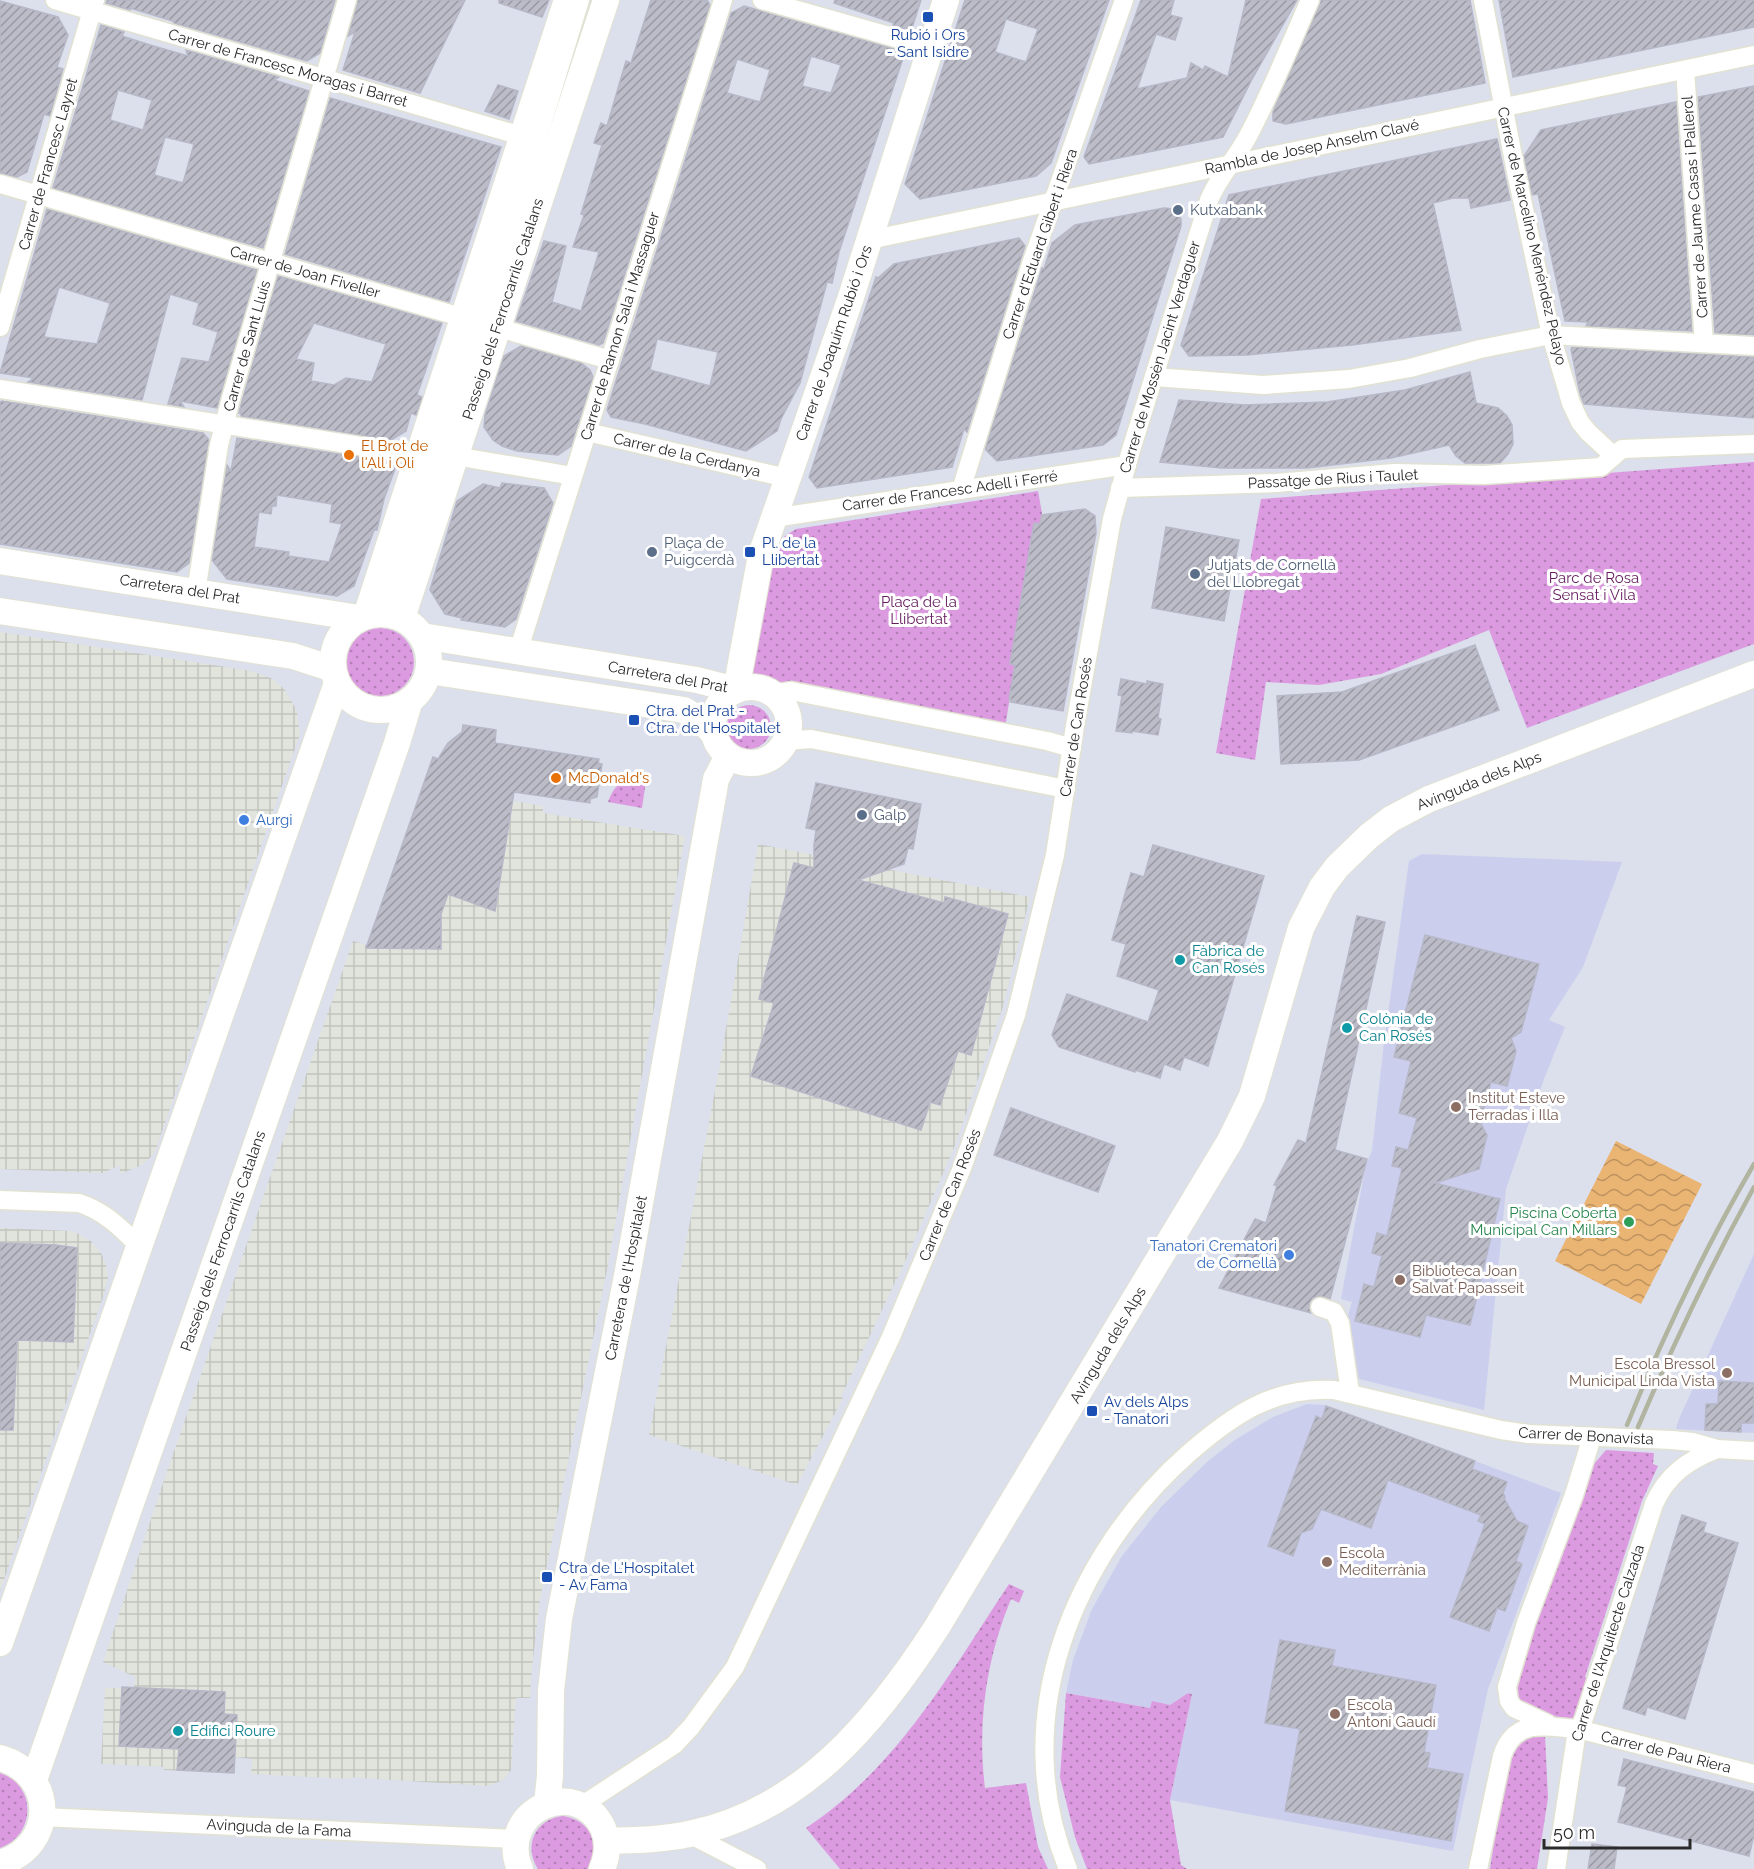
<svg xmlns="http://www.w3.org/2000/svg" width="1754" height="1869" viewBox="0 0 1754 1869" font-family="Raleway,sans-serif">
  <defs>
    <pattern id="industrial-grid" width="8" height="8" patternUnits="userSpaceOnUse" patternTransform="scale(1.5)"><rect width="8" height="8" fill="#e0e4dd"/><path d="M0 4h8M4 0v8" fill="none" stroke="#c0c4be"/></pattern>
    <pattern id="green-dots" width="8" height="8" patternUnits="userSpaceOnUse" patternTransform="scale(1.5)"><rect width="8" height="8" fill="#dc9be0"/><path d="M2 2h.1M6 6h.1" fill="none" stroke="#b37fb6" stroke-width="1.8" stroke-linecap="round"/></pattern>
    <pattern id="water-waves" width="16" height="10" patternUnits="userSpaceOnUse" patternTransform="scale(1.5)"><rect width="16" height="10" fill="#eab473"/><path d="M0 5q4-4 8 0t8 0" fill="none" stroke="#be935f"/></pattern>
    <pattern id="building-hatch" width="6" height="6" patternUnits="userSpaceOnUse" patternTransform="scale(1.5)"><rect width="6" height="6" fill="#bbbcc7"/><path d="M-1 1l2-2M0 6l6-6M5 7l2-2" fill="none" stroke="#9899a2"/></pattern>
  </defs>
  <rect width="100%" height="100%" fill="#dcdfec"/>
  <g fill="url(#industrial-grid)">
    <polygon points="0,632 252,671 273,679 285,690 297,711 300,734 156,1149 153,1155 142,1165 120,1174 120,1165 103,1173 0,1169"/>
    <polygon points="463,725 496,730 493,754 497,798 543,806 543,813 685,836 607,1270 540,1600 532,1668 530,1698 516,1698 511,1770 503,1780 488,1786 360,1778 351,1777 351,1779 251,1774 252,1759 235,1757 234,1773 164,1770 164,1767 101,1764 105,1688 134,1688 135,1677 103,1662 167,1471 353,941 367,945 433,757 438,759 448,743 462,732"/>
    <polygon points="758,844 1030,897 1002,1010 954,1148 898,1278 897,1278 841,1397 843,1398 797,1485 649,1435 718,1075"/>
    <polygon points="0,1228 71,1231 79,1234 92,1242 101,1253 106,1265 108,1278 104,1294 0,1591"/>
  </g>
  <g fill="#ccceed">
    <polygon points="1422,854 1622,862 1583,967 1549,1020 1565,1027 1544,1079 1506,1189 1484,1410 1359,1379 1346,1322 1352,1302 1341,1299 1366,1164 1372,1151 1384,1043 1409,861"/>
    <polygon points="1754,1254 1754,1433 1676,1429 1679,1419"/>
    <polygon points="1307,1404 1325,1405 1326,1408 1332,1408 1561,1493 1488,1689 1453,1851 1170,1800 1192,1694 1188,1693 1170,1705 1151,1708 1066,1693 1073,1660 1092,1609 1122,1556 1161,1507 1207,1462 1235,1440 1273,1417"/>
  </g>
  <g fill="url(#green-dots)">
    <polygon points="1754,462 1754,644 1527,728 1489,630 1381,674 1319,685 1266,682 1255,760 1216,753 1261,499"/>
    <polygon points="1038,491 1042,513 1040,524 1034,523 1010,664 1015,665 1005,728 753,679 748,671 765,587 776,547 785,536 796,529"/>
    <circle cx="380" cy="662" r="34"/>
    <circle cx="749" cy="727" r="22"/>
    <path d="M633,774H647L642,808L608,802C613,788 620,781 633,774Z"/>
    <polygon points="1606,1450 1654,1453 1653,1464 1658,1466 1642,1501 1585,1677 1590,1680 1575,1719 1569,1720 1525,1708 1515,1698 1517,1674 1590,1469 1592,1470 1594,1464"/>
    <path d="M1009,1584L1024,1591L1019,1603L1011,1599C986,1659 977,1724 985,1788L1026,1783L1038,1847L1048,1869H840L806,1828C897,1768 950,1673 1009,1584Z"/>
    <polygon points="1066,1693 1150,1708 1152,1701 1170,1705 1188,1693 1192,1694 1170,1800 1181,1865 1187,1869 1087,1869 1075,1837 1060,1777"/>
    <polygon points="1534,1733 1545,1735 1548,1798 1537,1869 1490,1869 1504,1775 1513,1746"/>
    <path d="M0,1773C37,1785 36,1835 0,1848Z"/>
    <path d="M563,1816C590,1820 603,1845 587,1869H538C523,1846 535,1819 563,1816Z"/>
  </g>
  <polygon fill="url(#water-waves)" points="1616,1141 1702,1184 1641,1304 1555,1261"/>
  <g fill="url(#building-hatch)" stroke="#b6b7c7" stroke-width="1.5" fill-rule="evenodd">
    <polygon points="107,0 335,0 320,53 307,61 174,23 173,21 130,8 130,10 106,3"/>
    <polygon points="358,0 465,0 420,93 343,70 355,32 348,36"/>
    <polygon points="499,0 549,0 542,17 499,3"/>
    <polygon points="651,0 707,0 710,5 603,343 599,345 516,321 544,241 566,246 552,302 581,311 599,252 573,247 584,215 581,214 602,145 594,143 601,123 607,126 626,61 631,63"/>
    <polygon points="835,0 921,0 911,31 893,25 894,23 834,3"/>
    <path d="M965,0H1109L1051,163L1036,176L920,199L905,184ZM1006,19L1038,29L1026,62L995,52Z"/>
    <polygon points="1141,0 1174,0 1170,15 1182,18 1175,40 1156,34 1137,89 1187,78 1191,63 1203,70 1205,66 1228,77 1246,0 1297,0 1251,81 1223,137 1089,164 1084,157"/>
    <polygon points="1321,0 1470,0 1485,83 1286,124 1273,121 1273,112"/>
    <polygon points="1499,0 1754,0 1754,27 1513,77"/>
    <polygon points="0,1 58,17 68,35 57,67 63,69 50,116 44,114 27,172 17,177 0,173"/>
    <path d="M744,6L905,52L839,252L832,283L827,282L800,383L781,419L777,431L746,451L645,424L611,417L607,410L731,13ZM811,56L841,65L831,93L802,86ZM737,59L770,70L760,102L727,93ZM657,339L718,352L710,386L650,370Z"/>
    <path d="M101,25L124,32L122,36L150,45L188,56L186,50L279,77L274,80L309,91L263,248L53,188ZM118,90L152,100L143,130L110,120ZM165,137L194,144L183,183L154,175Z"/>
    <polygon points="498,85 518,91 509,119 485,111"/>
    <polygon points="1754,86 1754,335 1715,333 1698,97"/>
    <polygon points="330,98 501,147 449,302 285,254"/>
    <polygon points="1676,102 1692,331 1586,326 1588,322 1565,321 1538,194 1532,195 1524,156 1541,130"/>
    <polygon points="1497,139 1510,200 1471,208 1469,198 1453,198 1433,203 1461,330 1352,345 1247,355 1189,356 1181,345 1229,195"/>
    <polygon points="1164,208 1173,209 1177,213 1181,219 1181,226 1116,435 1103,445 997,461 985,449 1042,268 1044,269 1052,243 1075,225"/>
    <path d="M47,209L257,270L217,408L180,401L184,407L168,404L182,358L209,362L218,332L193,324L199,303L170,294L142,400L28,382L34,378L0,373ZM59,287L110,303L97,344L44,337Z"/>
    <polygon points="1019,238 1025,246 967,432 964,429 952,467 817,488 809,477 876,277 878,278 894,264"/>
    <path d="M278,276L442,323L417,395L422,397L416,415L411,413L406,431L391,440L241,416V413H239L242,401ZM314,323L386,344L372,382L346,378L334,385L311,381L314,363L296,359Z"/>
    <polygon points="521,346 581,363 590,370 593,377 571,446 558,455 517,451 502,446 493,440 484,427 485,415 504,356"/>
    <polygon points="1572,347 1754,357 1754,418 1584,404 1580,394 1571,349"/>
    <polygon points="1470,372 1476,403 1498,408 1507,416 1512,425 1513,444 1508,454 1500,463 1465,463 1456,456 1449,445 1391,458 1307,468 1222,468 1160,462 1179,400 1245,405 1327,402 1405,390"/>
    <polygon points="2,401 203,433 209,440 189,563 177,572 0,544 0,402"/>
    <path d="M237,438L397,463L384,499L377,530H374L354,586L337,596L227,579L212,560L227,465L231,471ZM277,495L332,504L330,522L342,524L329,562L288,556L289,552L254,547L259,512L271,514L272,506H276Z"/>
    <polygon points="502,483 544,488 553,503 516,619 505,627 461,620 462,618 445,614 430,590 457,501 483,484 500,488"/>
    <polygon points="1085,509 1095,516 1096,533 1063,711 1010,702 1011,699 1009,699 1015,665 1010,664 1034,523 1040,524 1042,515"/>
    <polygon points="1166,527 1239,540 1224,621 1152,608"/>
    <polygon points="1475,645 1499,710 1359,760 1281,764 1277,696 1342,692"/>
    <polygon points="1121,679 1147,684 1147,681 1163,684 1158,718 1161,719 1158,735 1132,731 1132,733 1116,731 1122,696 1118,695"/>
    <polygon points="463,725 496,730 495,743 599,759 598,763 602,764 597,797 590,799 590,803 514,792 495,911 448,894 441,914 441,949 366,948 433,757 438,759 448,743 462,732"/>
    <polygon points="816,783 921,804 913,849 908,848 904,864 858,880 944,903 945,897 1008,914 971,1055 958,1051 940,1105 930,1102 921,1130 751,1076 774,1003 759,999 794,863 814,868 814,845 816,830 806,828"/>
    <polygon points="1153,845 1264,876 1208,1066 1184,1057 1180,1070 1164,1064 1160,1078 1135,1070 1135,1072 1059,1047 1052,1035 1067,994 1148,1022 1159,990 1117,976 1126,944 1112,940 1131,873 1144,877"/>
    <polygon points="1357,916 1385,922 1335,1150 1367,1159 1330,1299 1319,1296 1313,1298 1309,1304 1311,1313 1219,1288 1255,1219 1266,1223 1277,1185 1274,1185 1298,1140 1306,1143"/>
    <polygon points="1425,935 1539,964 1521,1032 1511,1038 1516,1051 1507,1086 1491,1082 1480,1122 1487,1135 1479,1169 1435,1183 1500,1199 1470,1325 1426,1315 1420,1337 1355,1321 1364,1284 1374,1287 1382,1256 1372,1253 1377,1233 1387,1236 1402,1168 1392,1166 1396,1147 1408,1150 1417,1118 1399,1113 1411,1061 1394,1057"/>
    <polygon points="1011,1108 1115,1146 1098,1192 994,1155"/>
    <polygon points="0,1243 56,1245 77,1248 73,1342 17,1340 13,1430 0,1430"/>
    <polygon points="1719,1381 1754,1383 1753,1423 1741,1423 1741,1432 1705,1430 1706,1404 1718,1404"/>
    <polygon points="1326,1406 1475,1461 1472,1469 1507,1482 1503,1493 1505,1497 1504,1498 1517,1521 1528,1526 1516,1561 1522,1564 1505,1611 1497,1608 1489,1631 1450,1617 1485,1524 1478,1521 1481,1515 1388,1480 1371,1528 1321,1509 1312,1529 1301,1533 1293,1556 1268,1546 1316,1416 1322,1419"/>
    <polygon points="1682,1515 1706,1523 1703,1532 1738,1543 1685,1719 1647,1707 1645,1715 1623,1708"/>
    <polygon points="1280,1640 1335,1650 1332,1666 1436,1685 1424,1752 1430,1753 1427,1768 1463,1774 1451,1841 1285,1811 1300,1729 1265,1723"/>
    <polygon points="122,1687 225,1692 224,1714 237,1715 234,1773 177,1770 179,1749 119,1746"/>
    <polygon points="1624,1759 1754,1792 1754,1835 1749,1856 1618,1822 1627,1787 1618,1785"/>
    <polygon points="1592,1844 1617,1847 1614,1869 1588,1869"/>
  </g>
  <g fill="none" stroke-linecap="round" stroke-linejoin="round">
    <defs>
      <g id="street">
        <polyline points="55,0 522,136"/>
        <polyline points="762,0 931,48"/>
        <polyline points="1483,0 1515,167 1551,335 1571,403 1580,422 1588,432 1614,456"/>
        <polyline points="1685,70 1704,343"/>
        <polyline points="0,184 610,360"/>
        <polyline points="869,240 1754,55"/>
        <polyline points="0,327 95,0"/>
        <polyline points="1154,377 1263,385 1349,379 1410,368 1480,349 1551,335 1754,346"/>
        <polyline points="0,389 417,455"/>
        <polyline points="587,432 787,478"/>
        <polyline points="455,456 573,476"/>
        <polyline points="1120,488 1276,483 1394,473 1484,475 1601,467 1622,449 1754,444"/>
        <polyline points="961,490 1031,264 1124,0"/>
        <polyline points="773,518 1127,465"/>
        <polyline points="196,592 219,445 231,398 347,0"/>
        <polyline points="388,601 481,323 580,0"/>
        <polyline points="518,652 723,0"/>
        <polyline points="773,694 791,691 1047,741 1072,748"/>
        <polyline points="785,741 811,739 1066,789"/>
        <path d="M0,1200L79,1203C104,1211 121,1228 139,1246"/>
        <polyline points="1320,1307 1334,1312 1340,1323 1350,1393"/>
        <polyline points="1548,1724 1514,1708 1509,1701 1507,1687 1526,1623 1574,1495 1592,1437"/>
        <path d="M581,1806L674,1745L691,1727L735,1667L891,1337L962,1168L1016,1015L1055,855L1075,726L1112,519L1131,450L1209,200C1219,176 1236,159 1248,136C1271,93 1290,45 1310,0"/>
        <polyline points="42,1817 516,1839"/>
        <polyline points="689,1834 757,1869"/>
        <path d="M1068,1869C1006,1719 1073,1555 1189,1453C1234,1414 1273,1387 1334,1390L1501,1430L1529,1434L1672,1440L1692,1442L1717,1449L1754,1451"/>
        <path d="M1478,1869L1502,1756C1515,1717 1546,1727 1578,1729L1754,1774"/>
        <path d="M1556,1869L1576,1737L1584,1718L1654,1504C1667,1475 1688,1460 1717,1449"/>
      </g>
      <g id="secondary">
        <polyline points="0,561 359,618"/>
        <polyline points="0,611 293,656 333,669"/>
        <circle cx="381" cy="662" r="48"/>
        <polyline points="366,616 567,0"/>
        <polyline points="402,618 606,0"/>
        <polyline points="422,636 697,680 736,690"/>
        <polyline points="429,671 684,710 703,722 714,734"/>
        <circle cx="751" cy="725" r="38"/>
        <polyline points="736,690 761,555 850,300 946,0"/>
        <polyline points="0,1643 337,683"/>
        <path d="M0,1758C57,1774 56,1847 0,1863"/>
        <polyline points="34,1780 397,743 410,700"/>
        <polyline points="547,1804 550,1776 551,1691 559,1619 627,1276 716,779 728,756"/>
        <path d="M607,1841C634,1840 661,1840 689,1834C803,1811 877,1720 937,1627L1230,1141L1252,1096L1301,928L1322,887L1337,867L1369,836L1391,819L1429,799L1754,674"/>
        <path d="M520,1869C496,1811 577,1774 603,1828C609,1842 608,1855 602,1869"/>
      </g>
    </defs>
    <use href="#street" stroke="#e1e2d2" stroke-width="21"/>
    <use href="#secondary" stroke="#e1e2d2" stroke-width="28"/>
    <use href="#street" stroke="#fff" stroke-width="18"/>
    <use href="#secondary" stroke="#fff" stroke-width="26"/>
    <g stroke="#b1b49f" stroke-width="4.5">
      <path d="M1627,1425C1663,1336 1705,1248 1754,1164"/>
      <path d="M1638,1427C1673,1345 1711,1265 1754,1187"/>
    </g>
  </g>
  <g fill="#1a4fb4" stroke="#fff" stroke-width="2">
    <rect x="922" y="11" width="12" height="12" rx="3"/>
    <rect x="744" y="546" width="12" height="12" rx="3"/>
    <rect x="628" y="714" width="12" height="12" rx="3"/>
    <rect x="1086" y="1405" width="12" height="12" rx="3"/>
    <rect x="541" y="1571" width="12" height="12" rx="3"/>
  </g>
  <g fill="#5c6f8a" stroke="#fff" stroke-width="2">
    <circle cx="1178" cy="210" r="6"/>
    <circle cx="652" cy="552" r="6"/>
    <circle cx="1195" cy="574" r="6"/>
    <circle cx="862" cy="815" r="6"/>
  </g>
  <g fill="#e8710a" stroke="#fff" stroke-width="2">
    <circle cx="349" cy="455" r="6"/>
    <circle cx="556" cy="778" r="6"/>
  </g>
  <g fill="#3f7fe0" stroke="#fff" stroke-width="2">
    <circle cx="244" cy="820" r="6"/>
    <circle cx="1289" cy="1255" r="6"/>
  </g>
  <g fill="#0f9aa8" stroke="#fff" stroke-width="2">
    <circle cx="1180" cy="960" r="6"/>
    <circle cx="1347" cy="1028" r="6"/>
    <circle cx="178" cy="1731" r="6"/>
  </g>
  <g fill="#8d6e63" stroke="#fff" stroke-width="2">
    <circle cx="1456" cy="1107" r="6"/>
    <circle cx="1400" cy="1280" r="6"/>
    <circle cx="1727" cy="1373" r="6"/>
    <circle cx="1327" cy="1562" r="6"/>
    <circle cx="1335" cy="1714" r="6"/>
  </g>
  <circle fill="#2e9e5b" stroke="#fff" stroke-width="2" cx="1629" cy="1222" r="6"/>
  <g text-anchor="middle" stroke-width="6" stroke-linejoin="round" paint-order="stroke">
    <g font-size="15" fill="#164399" stroke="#fff" text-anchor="start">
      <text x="928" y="40" text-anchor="middle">Rubió i Ors<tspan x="928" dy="17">- Sant Isidre</tspan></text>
      <text x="762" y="548">Pl. de la<tspan x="762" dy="17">Llibertat</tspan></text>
      <text x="646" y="716">Ctra. del Prat -<tspan x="646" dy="17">Ctra. de l'Hospitalet</tspan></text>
      <text x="1104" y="1407">Av dels Alps<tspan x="1104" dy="17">- Tanatori</tspan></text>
      <text x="559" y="1573">Ctra de L'Hospitalet<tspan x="559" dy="17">- Av Fama</tspan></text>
    </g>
    <g font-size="15" fill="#2a2a2a" stroke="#fff">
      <text transform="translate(288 68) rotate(16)" y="5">Carrer de Francesc Moragas i Barret</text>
      <text transform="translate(1312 147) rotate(-12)" y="5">Rambla de Josep Anselm Clavé</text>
      <text transform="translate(48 164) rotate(-74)" y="5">Carrer de Francesc Layret</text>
      <text transform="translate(1695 207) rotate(-94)" y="5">Carrer de Jaume Casas i Pallerol</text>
      <text transform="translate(1532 236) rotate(77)" y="5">Carrer de Marcelino Menéndez Pelayo</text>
      <text transform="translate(1040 244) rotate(-71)" y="5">Carrer d'Eduard Gibert i Riera</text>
      <text transform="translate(305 272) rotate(16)" y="5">Carrer de Joan Fiveller</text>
      <text transform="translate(503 309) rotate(-72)" y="5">Passeig dels Ferrocarrils Catalans</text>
      <text transform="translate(620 326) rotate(-73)" y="5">Carrer de Ramon Sala i Massaguer</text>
      <text transform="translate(834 343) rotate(-71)" y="5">Carrer de Joaquim Rubió i Ors</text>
      <text transform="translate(247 346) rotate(-74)" y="5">Carrer de Sant Lluís</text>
      <text transform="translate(1160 357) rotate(-73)" y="5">Carrer de Mossèn Jacint Verdaguer</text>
      <text transform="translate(687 455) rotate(13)" y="5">Carrer de la Cerdanya</text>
      <text transform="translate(1333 479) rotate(-3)" y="5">Passatge de Rius i Taulet</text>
      <text transform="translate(950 491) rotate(-8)" y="5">Carrer de Francesc Adell i Ferré</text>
      <text transform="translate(180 589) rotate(9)" y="5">Carretera del Prat</text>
      <text transform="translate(668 677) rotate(10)" y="5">Carretera del Prat</text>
      <text transform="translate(1076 727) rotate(-81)" y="5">Carrer de Can Rosés</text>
      <text transform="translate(1479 781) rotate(-22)" y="5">Avinguda dels Alps</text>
      <text transform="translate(950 1195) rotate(-68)" y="5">Carrer de Can Rosés</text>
      <text transform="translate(223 1241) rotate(-71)" y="5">Passeig dels Ferrocarrils Catalans</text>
      <text transform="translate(626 1278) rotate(-79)" y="5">Carretera de l'Hospitalet</text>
      <text transform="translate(1108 1345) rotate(-59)" y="5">Avinguda dels Alps</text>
      <text transform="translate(1586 1436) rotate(3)" y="5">Carrer de Bonavista</text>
      <text transform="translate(1608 1643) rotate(-72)" y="5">Carrer de l'Arquitecte Calzada</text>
      <text transform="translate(1666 1752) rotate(14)" y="5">Carrer de Pau Riera</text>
      <text transform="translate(279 1828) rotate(3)" y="5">Avinguda de la Fama</text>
    </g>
    <g font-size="15" fill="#4e5e75" stroke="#fff" text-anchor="start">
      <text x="1190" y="215">Kutxabank</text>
      <text x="664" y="548">Plaça de<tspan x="664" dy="17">Puigcerdà</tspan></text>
      <text x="1207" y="570">Jutjats de Cornellà<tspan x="1207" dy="17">del Llobregat</tspan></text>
      <text x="874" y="820">Galp</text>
    </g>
    <g font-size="15" fill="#c56008" stroke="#fff" text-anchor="start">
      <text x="361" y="451">El Brot de<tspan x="361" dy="17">l'All i Oli</tspan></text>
      <text x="568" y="783">McDonald's</text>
    </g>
    <g font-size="15" fill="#651c5f" stroke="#fff">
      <text x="1594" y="583">Parc de Rosa<tspan x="1594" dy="17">Sensat i Vila</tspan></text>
      <text x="919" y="607">Plaça de la<tspan x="919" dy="17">Llibertat</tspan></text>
    </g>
    <g font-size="15" fill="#366cbe" stroke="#fff" text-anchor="start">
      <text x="256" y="825">Aurgi</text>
      <text x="1277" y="1251" text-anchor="end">Tanatori Crematori<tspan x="1277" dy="17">de Cornellà</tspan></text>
    </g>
    <g font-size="15" fill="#0d838f" stroke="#fff" text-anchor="start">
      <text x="1192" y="956">Fàbrica de<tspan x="1192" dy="17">Can Rosés</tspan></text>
      <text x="1359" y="1024">Colònia de<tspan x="1359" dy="17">Can Rosés</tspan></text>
      <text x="190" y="1736">Edifici Roure</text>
    </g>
    <g font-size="15" fill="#785e54" stroke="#fff" text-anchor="start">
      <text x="1468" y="1103">Institut Esteve<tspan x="1468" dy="17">Terradas i Illa</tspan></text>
      <text x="1412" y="1276">Biblioteca Joan<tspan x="1412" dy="17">Salvat Papasseit</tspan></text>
      <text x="1715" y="1369" text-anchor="end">Escola Bressol<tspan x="1715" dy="17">Municipal Linda Vista</tspan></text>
      <text x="1339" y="1558">Escola<tspan x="1339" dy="17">Mediterrània</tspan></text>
      <text x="1347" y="1710">Escola<tspan x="1347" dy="17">Antoni Gaudí</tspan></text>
    </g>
    <g font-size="15" fill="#27864d" stroke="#fff" text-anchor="end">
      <text x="1617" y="1218">Piscina Coberta<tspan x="1617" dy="17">Municipal Can Millars</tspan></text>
    </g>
  </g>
  <path d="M1544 1839v9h146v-9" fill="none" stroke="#2a2a2a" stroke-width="3"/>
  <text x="1553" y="1839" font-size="18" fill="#2a2a2a" stroke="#ffffff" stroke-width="4.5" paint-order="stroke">50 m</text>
</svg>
